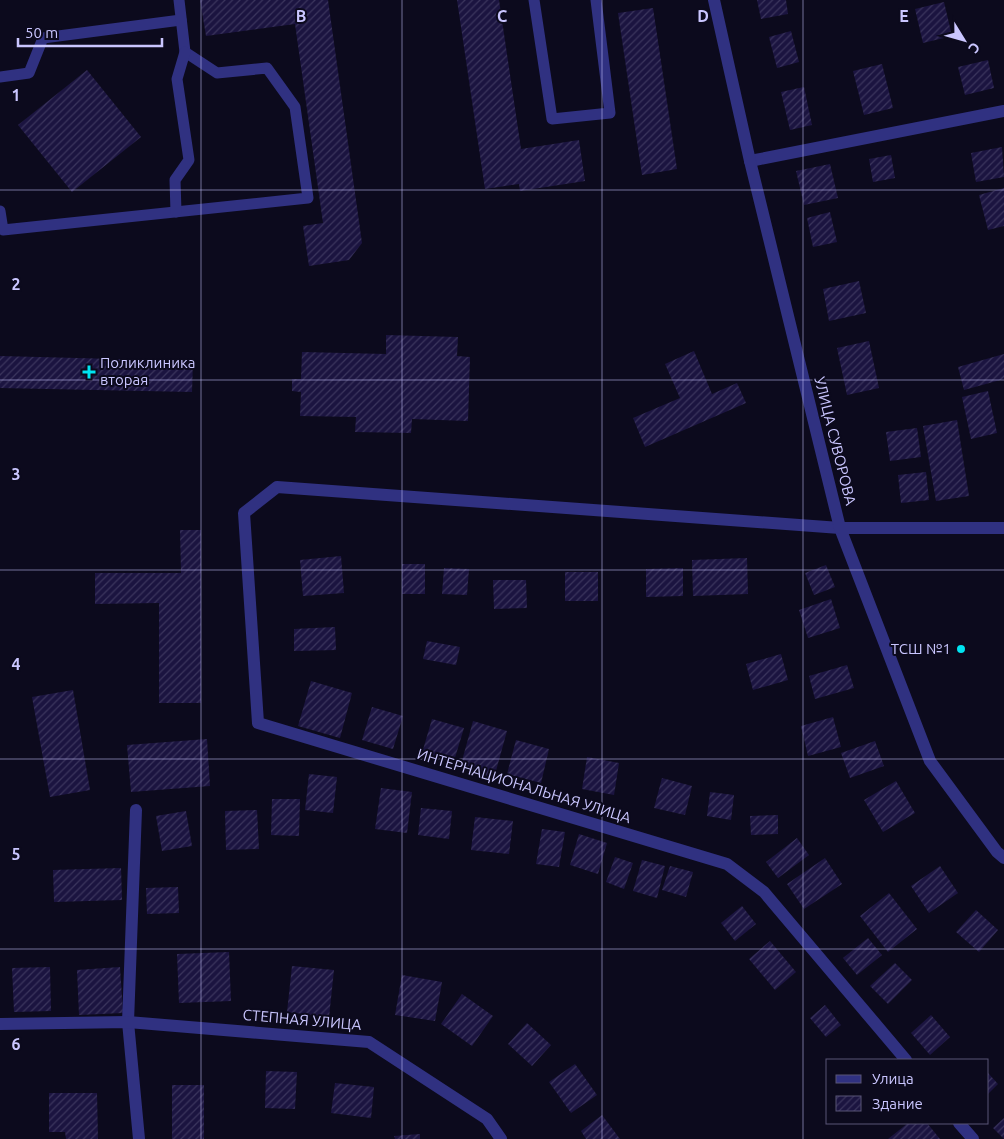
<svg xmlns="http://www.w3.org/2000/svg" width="1004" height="1139" viewBox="0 0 1004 1139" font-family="Ubuntu,sans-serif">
  <defs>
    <pattern id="building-hatch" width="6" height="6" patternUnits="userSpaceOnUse" patternTransform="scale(1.25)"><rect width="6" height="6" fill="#1b1440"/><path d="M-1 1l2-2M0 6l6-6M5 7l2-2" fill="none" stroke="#3b355d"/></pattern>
  </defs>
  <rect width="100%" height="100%" fill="#0c0a1d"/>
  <g fill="url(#building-hatch)">
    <polygon points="200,0 328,0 362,243 349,260 309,266 303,226 323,223 295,24 206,36"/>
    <polygon points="457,0 499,0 521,149 579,140 585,181 520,191 519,184 485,189"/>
    <polygon points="757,0 786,0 788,14 761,19"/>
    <polygon points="944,2 952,36 923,43 915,9"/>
    <polygon points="653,8 677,169 642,175 618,13"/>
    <polygon points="791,31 799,62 777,68 769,37"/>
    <polygon points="988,60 994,88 965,95 958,67"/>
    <polygon points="882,64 893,108 864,115 853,71"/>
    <polygon points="87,70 141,137 72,192 18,125"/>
    <polygon points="804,87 812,125 790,130 781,92"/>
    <polygon points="1002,147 1004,177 976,182 971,153"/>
    <polygon points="891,155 895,178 873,182 869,159"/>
    <polygon points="830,164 838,198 804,205 796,171"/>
    <polygon points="1004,188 1004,226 988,230 979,195"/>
    <polygon points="830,212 837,242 813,247 807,218"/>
    <polygon points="859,281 866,313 829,321 823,289"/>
    <polygon points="386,335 458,337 457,356 470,357 468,421 412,419 411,433 355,432 356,417 300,416 301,392 292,391 292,379 301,379 302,352 386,354"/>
    <polygon points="869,341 879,388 847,395 837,348"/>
    <polygon points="694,351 712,394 737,383 746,403 645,447 633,418 680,398 665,364"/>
    <polygon points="1004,354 1004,379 964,390 958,367"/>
    <polygon points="0,356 193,361 192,392 0,388"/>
    <polygon points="988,391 997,433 971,439 962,397"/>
    <polygon points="957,420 969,496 936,501 923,426"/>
    <polygon points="917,428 921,457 890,461 886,432"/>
    <polygon points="926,472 929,500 901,503 898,475"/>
    <polygon points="180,530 201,530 201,703 159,703 159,603 95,604 95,573 181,573"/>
    <polygon points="341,556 344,593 303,596 300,560"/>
    <polygon points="747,558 748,594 693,596 692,560"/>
    <rect x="402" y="564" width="23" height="30"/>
    <polygon points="826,565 835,587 814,595 805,573"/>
    <polygon points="444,568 469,569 467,595 442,594"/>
    <polygon points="683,568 683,596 646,597 646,569"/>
    <rect x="565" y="572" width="33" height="29"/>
    <polygon points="493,580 526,580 527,608 494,609"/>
    <polygon points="831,599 840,628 808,638 799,610"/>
    <polygon points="335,627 336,650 294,651 294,629"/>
    <polygon points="427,641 460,647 456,665 423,659"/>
    <polygon points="781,654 788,680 753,690 746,664"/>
    <polygon points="847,665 854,688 815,699 809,676"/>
    <polygon points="311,681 352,693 340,738 298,726"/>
    <polygon points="73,690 90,790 50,797 32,697"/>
    <polygon points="372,707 403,716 393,749 362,740"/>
    <polygon points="833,717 841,747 808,756 801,726"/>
    <polygon points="432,719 464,728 454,761 422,753"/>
    <polygon points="473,721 507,731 494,778 460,768"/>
    <polygon points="207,739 210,786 131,792 127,745"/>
    <polygon points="516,740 549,749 541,783 507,774"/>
    <polygon points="875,741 884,766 850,778 841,753"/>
    <polygon points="587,757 619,763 614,795 582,789"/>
    <polygon points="309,774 337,777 333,813 305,810"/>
    <polygon points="662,778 692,786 685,815 654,808"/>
    <polygon points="896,781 915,813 883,832 864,800"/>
    <polygon points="381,788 412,792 407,833 375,829"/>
    <polygon points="710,792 734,795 731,820 707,816"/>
    <polygon points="272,799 300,799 299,836 271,835"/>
    <polygon points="421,808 452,811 449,839 418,835"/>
    <polygon points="257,810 259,849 226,850 225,811"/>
    <polygon points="186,811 192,846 162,851 156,816"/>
    <polygon points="778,815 778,834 751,835 750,816"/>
    <polygon points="475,817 513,821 509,854 471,850"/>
    <polygon points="542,829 565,832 559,867 536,864"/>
    <polygon points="579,834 607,843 598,874 570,865"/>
    <polygon points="797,838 809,855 778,878 766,862"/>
    <polygon points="615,857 633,863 624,889 606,882"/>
    <polygon points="825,858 842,884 804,909 787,884"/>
    <polygon points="642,860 665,866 657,898 633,891"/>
    <polygon points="670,866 693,872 686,897 662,890"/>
    <polygon points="940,866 958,893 929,913 911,886"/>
    <polygon points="121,868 122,900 54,902 53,870"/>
    <polygon points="178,887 179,913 147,914 146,888"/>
    <polygon points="889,893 917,929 888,952 860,916"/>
    <polygon points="742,906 756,924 735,941 721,923"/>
    <polygon points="976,910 998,930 979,952 956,932"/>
    <polygon points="868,938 882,955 857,975 843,958"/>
    <polygon points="770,941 796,972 775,990 749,959"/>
    <polygon points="229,952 231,1001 179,1003 177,954"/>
    <polygon points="895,963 912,980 888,1004 870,986"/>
    <polygon points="292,966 334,970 329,1017 287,1012"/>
    <polygon points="50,967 51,1011 14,1012 12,968"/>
    <polygon points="120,967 123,1013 79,1015 77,970"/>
    <polygon points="402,975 442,982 435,1021 395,1015"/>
    <polygon points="462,994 493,1016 472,1046 441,1024"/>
    <polygon points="825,1005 841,1025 826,1037 810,1018"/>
    <polygon points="931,1015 950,1037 930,1055 911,1033"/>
    <polygon points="527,1023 551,1045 532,1066 508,1044"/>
    <polygon points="575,1064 597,1095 571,1113 549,1082"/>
    <polygon points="266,1071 297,1072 295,1109 265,1108"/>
    <polygon points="988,1073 998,1084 988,1094"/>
    <polygon points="335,1083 374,1087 371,1118 331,1113"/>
    <rect x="172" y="1085" width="32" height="54"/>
    <polygon points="49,1093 97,1093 98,1139 66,1139 65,1132 49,1132"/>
    <polygon points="602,1115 620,1139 586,1139 581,1131"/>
    <polygon points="1004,1118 1004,1139 993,1128"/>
    <polygon points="908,1123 927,1123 940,1139 888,1139"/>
    <polygon points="420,1134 420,1139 395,1139 394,1136"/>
  </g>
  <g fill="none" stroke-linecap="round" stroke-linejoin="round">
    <g stroke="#303181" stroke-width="11">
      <polyline points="534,0 552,119 610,113 596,0"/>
      <polyline points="0,77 29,73 43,38 181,20"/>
      <polyline points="0,211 3,230 308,198 295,107 267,68 217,73 185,52 179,0"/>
      <polyline points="176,212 175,180 189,160 177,79 185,52"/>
    </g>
    <g stroke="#303181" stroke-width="12">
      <polyline points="750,161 1004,111"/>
      <polyline points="136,810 128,1022 139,1139"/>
      <polyline points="0,1024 128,1022 369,1042 487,1119 501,1139"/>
      <polyline points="906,1060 764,892 727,864 258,723 244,513 277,487 840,528 930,761 997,852 1004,858"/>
      <polyline points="959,1123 973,1139"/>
    </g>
    <polyline stroke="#303181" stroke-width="12" points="714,0 750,161 840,528 1004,528"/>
  </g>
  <path fill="none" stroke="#cac6ff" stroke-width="1" stroke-opacity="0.55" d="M201,0V1139M402,0V1139M602,0V1139M803,0V1139M0,190H1004M0,380H1004M0,570H1004M0,759H1004M0,949H1004"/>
  <g fill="#00e4f1" stroke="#0c0a1d" stroke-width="2">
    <path d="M86.5 364.5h5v5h5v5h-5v5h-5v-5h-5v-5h5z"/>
    <circle cx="961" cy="649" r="5"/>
  </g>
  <g text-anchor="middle" stroke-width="4" stroke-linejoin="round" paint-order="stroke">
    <g font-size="15" fill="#cac6ff" stroke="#0c0a1d" text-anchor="start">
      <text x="100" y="368">Поликлиника<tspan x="100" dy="17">вторая</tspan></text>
      <text x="951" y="654" text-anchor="end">ТСШ №1</text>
    </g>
    <g font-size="15" fill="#cac6ff" stroke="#0c0a1d">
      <text transform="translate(835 441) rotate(76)" y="5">УЛИЦА СУВОРОВА</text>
      <text transform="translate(524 786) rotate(17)" y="5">ИНТЕРНАЦИОНАЛЬНАЯ УЛИЦА</text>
      <text transform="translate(302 1020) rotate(5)" y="5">СТЕПНАЯ УЛИЦА</text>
    </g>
  </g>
  <g font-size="16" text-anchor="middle" font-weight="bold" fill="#cac6ff" stroke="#0c0a1d" stroke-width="4" stroke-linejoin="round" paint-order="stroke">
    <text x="301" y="22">B</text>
    <text x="502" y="22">C</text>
    <text x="703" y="22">D</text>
    <text x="904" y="22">E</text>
    <text x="16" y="101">1</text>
    <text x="16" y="290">2</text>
    <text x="16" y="480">3</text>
    <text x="16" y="670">4</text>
    <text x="16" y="860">5</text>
    <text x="16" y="1050">6</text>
  </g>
  <rect x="826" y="1059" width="162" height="65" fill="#0c0a1d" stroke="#585577"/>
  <rect x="836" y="1075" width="25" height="8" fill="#303181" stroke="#585577"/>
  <text x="872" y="1084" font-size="15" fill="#cac6ff">Улица</text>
  <rect x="836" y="1096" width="25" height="15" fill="url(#building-hatch)" stroke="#585577"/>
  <text x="872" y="1109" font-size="15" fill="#cac6ff">Здание</text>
  <g transform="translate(964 40) rotate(127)" stroke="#0c0a1d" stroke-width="4" paint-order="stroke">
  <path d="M0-4L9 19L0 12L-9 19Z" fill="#cac6ff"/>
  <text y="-8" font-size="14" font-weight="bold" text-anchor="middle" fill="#cac6ff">С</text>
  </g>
  <path d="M18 38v8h144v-8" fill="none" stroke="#cac6ff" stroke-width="2.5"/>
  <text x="25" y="38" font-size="15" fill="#cac6ff" stroke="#0c0a1d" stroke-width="4" paint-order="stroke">50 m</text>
</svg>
